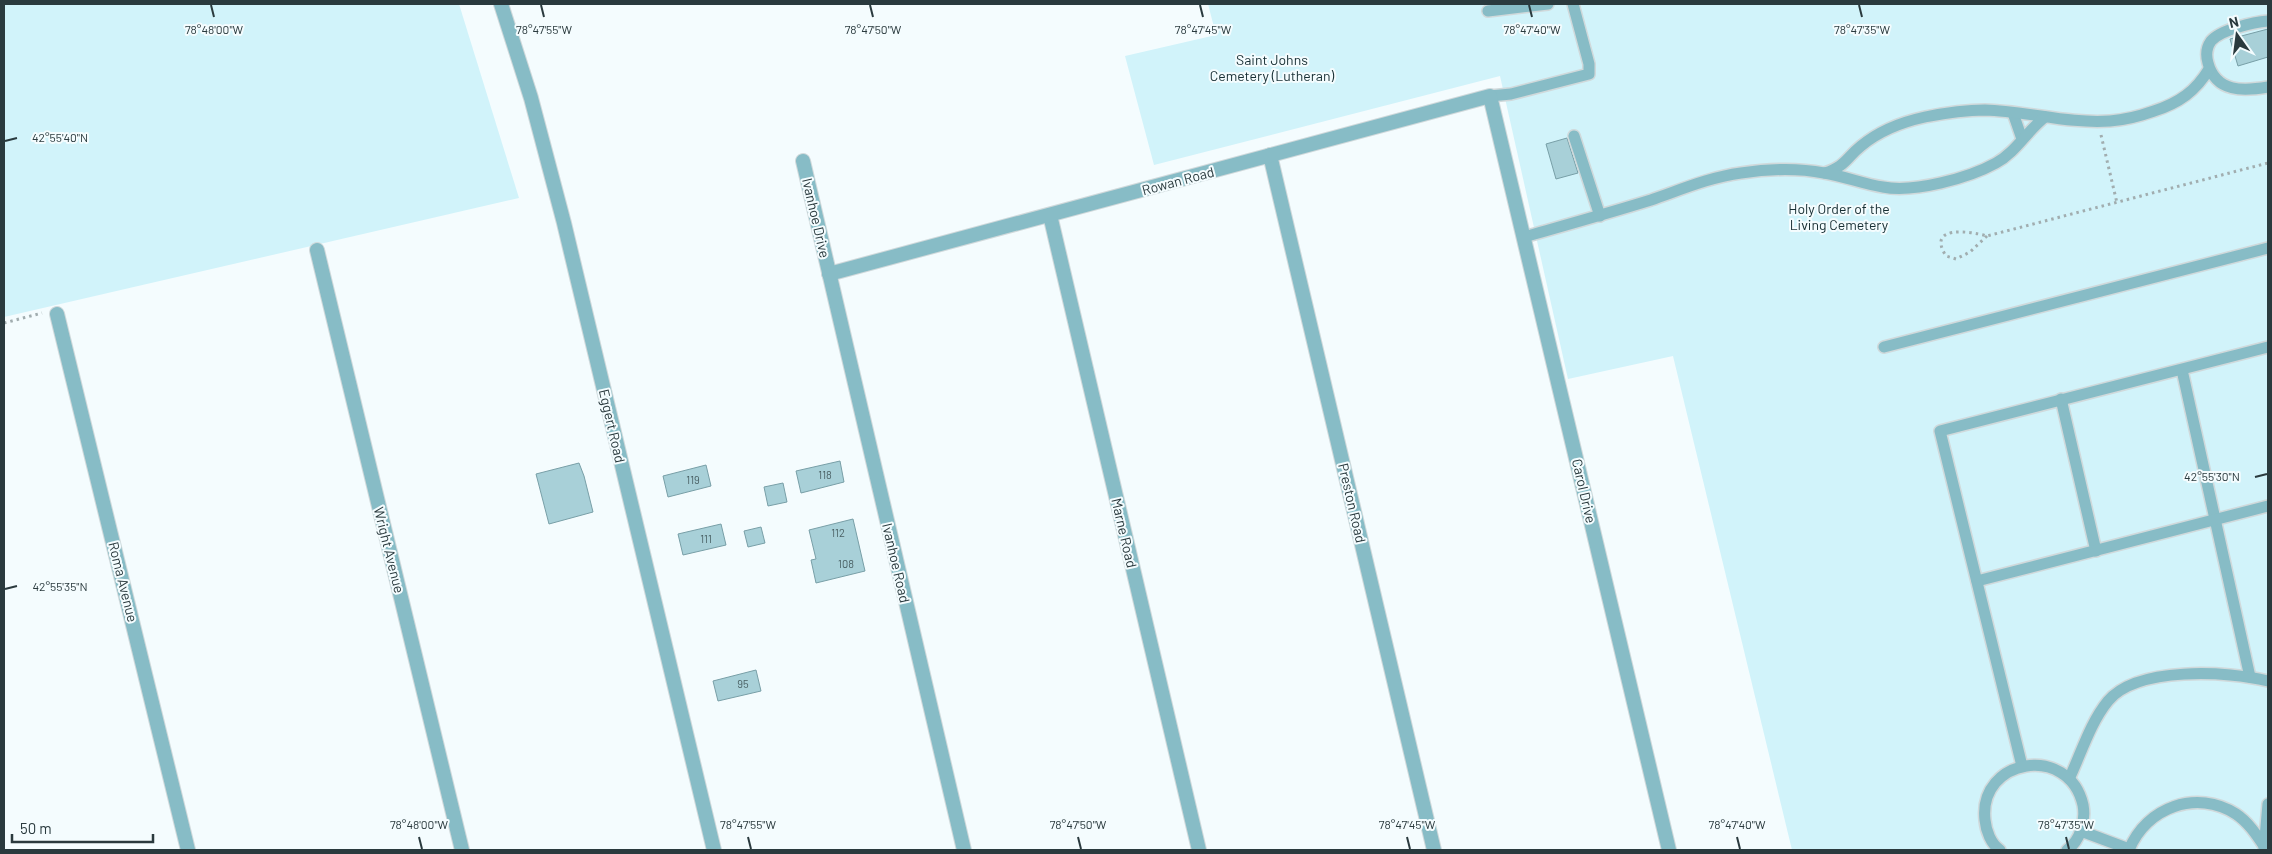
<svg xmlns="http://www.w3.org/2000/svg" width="2272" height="854" viewBox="0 0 2272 854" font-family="Barlow,sans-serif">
  <rect width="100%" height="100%" fill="#f4fcfe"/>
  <g fill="#d1f3fa">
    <polygon points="4,4 459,4 519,198 4,317"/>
    <polygon points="1208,4 2268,4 2268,850 1792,850 1673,356 1568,379 1500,76 1154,165 1125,56 1216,35"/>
  </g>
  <g fill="#a8d0d8" stroke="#789fa7">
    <polygon points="2268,29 2268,57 2238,66 2230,39"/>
    <polygon points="1567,138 1578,173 1556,179 1546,144"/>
    <polygon points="840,461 844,482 801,493 796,471"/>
    <polygon points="579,463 584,476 593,512 549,524 536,474"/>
    <polygon points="706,465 711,486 668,497 663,476"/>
    <polygon points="783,483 787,502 768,506 764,487"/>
    <polygon points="853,519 865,571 816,583 811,560 816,559 809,530"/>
    <polygon points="721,524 726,545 683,555 678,534"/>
    <polygon points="761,527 765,543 748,547 744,531"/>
    <polygon points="756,670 761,691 718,701 713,681"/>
  </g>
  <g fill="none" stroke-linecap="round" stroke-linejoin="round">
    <defs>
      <g id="service">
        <polyline points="1488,11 1548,4"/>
        <path d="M2268,21C2254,22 2220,30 2211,41C2206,48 2206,56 2208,63C2216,93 2244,91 2268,87"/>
        <polyline points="1490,96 1511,94 1589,74 1589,64 1573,4"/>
        <polyline points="2013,113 2022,139"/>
        <polyline points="1574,136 1600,216"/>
        <path d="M1825,173C1846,166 1846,158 1861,146C1879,131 1902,122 1925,117C1945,113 1966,110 1985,110C2027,111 2068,124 2110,121C2125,120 2140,116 2154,111C2179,103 2196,91 2209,69"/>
        <path d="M1524,237C1566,225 1609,213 1651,200C1680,190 1710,177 1741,173C1768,169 1798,168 1824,173C1844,176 1863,184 1883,187C1914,193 1969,178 1996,163C2016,152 2027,131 2045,117"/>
        <polyline points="1884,347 2268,248"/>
        <polyline points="2182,370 2250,677"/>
        <polyline points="2061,399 2096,551"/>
        <polyline points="1977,581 2268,506"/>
        <polyline points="2022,766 1940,431 2268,347"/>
        <path d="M2069,779C2081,754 2090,723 2108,701C2137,666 2228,671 2268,681"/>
        <polyline points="2081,831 2129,849"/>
        <polyline points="2264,849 2268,804"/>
        <path d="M2000,850C1991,844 1986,831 1985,820C1978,758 2069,743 2083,805C2086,821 2080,841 2067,850"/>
        <path d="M2129,850C2146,807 2197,789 2236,814C2248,822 2256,834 2264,846"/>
      </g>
      <g id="minor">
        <polyline points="1270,155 1434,850"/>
        <polyline points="803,161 964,850"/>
        <polyline points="1050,215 1199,850"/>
        <polyline points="317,250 462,850"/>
        <polyline points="829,274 1490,96 1669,850"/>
        <polyline points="57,314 188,850"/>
      </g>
      <polyline id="tertiary" points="501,4 531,98 564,223 714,850"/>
    </defs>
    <use href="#service" stroke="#d0d9db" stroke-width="14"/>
    <use href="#minor" stroke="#d0d9db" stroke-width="16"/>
    <use href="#tertiary" stroke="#d0d9db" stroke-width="16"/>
    <g stroke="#a1adaf" stroke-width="3" stroke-dasharray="2.5 4" stroke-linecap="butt">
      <polyline points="2101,135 2117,203"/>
      <path d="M1987,236L1970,252L1956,259L1946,256C1926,225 1970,231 1987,236L2268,163"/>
      <polyline points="4,323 42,313"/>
    </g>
    <use href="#service" stroke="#87bcc6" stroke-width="11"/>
    <use href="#minor" stroke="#87bcc6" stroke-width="14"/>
    <use href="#tertiary" stroke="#87bcc6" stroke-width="14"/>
  </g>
  <path fill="none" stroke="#2a3a3e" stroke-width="2" d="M211,5L214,17M541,5L544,17M870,5L873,17M1200,5L1203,17M1529,5L1532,17M1859,5L1862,17M5,141L17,138M2255,477L2267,474M5,589L17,586M419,837L422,849M748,837L751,849M1078,837L1081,849M1407,837L1410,849M1737,837L1740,849M2066,837L2069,849"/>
  <g text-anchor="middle" stroke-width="4" stroke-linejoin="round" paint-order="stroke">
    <g font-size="11" fill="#4a6064">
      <text x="825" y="479">118</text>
      <text x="693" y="484">119</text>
      <text x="838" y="537">112</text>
      <text x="706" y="543">111</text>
      <text x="846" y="568">108</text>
      <text x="743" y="688">95</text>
    </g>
    <g font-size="14" fill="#162e33" stroke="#f4fcfe">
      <text x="1272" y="65">Saint Johns<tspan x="1272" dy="16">Cemetery (Lutheran)</tspan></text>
      <text x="1839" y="214">Holy Order of the<tspan x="1839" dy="16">Living Cemetery</tspan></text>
    </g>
    <g font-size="14" fill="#2a3a3e" stroke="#f4fcfe">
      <text transform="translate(1178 181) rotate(-15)" y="5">Rowan Road</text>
      <text transform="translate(816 218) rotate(77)" y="5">Ivanhoe Drive</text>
      <text transform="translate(612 426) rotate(77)" y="5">Eggert Road</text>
      <text transform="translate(1584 491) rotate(77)" y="5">Carol Drive</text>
      <text transform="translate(1352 503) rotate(77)" y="5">Preston Road</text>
      <text transform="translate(1124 533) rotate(77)" y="5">Marne Road</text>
      <text transform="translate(389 550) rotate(76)" y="5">Wright Avenue</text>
      <text transform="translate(896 563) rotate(77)" y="5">Ivanhoe Road</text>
      <text transform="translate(123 582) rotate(76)" y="5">Roma Avenue</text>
    </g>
  </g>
  <g font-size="12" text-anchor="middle" fill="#2a3a3e" stroke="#f4fcfe" stroke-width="4" stroke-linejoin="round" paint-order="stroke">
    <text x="214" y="34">78°48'00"W</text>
    <text x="544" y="34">78°47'55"W</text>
    <text x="873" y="34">78°47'50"W</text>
    <text x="1203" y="34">78°47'45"W</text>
    <text x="1532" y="34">78°47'40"W</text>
    <text x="1862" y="34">78°47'35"W</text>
    <text x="60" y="142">42°55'40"N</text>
    <text x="2212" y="481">42°55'30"N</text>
    <text x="60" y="591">42°55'35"N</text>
    <text x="419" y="829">78°48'00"W</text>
    <text x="748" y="829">78°47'55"W</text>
    <text x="1078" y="829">78°47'50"W</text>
    <text x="1407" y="829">78°47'45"W</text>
    <text x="1737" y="829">78°47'40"W</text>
    <text x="2066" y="829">78°47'35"W</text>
  </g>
  <rect width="2272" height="854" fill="none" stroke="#2a3a3e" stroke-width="10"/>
  <g transform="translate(2237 35) rotate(346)" stroke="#f4fcfe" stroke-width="4" paint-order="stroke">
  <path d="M0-4L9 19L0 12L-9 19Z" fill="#2a3a3e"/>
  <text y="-8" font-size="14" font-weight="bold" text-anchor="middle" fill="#2a3a3e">N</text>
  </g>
  <path d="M12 834v8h141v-8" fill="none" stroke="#2a3a3e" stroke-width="2.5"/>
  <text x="20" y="834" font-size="15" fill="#2a3a3e" stroke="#f4fcfe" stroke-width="4" paint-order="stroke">50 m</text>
</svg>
